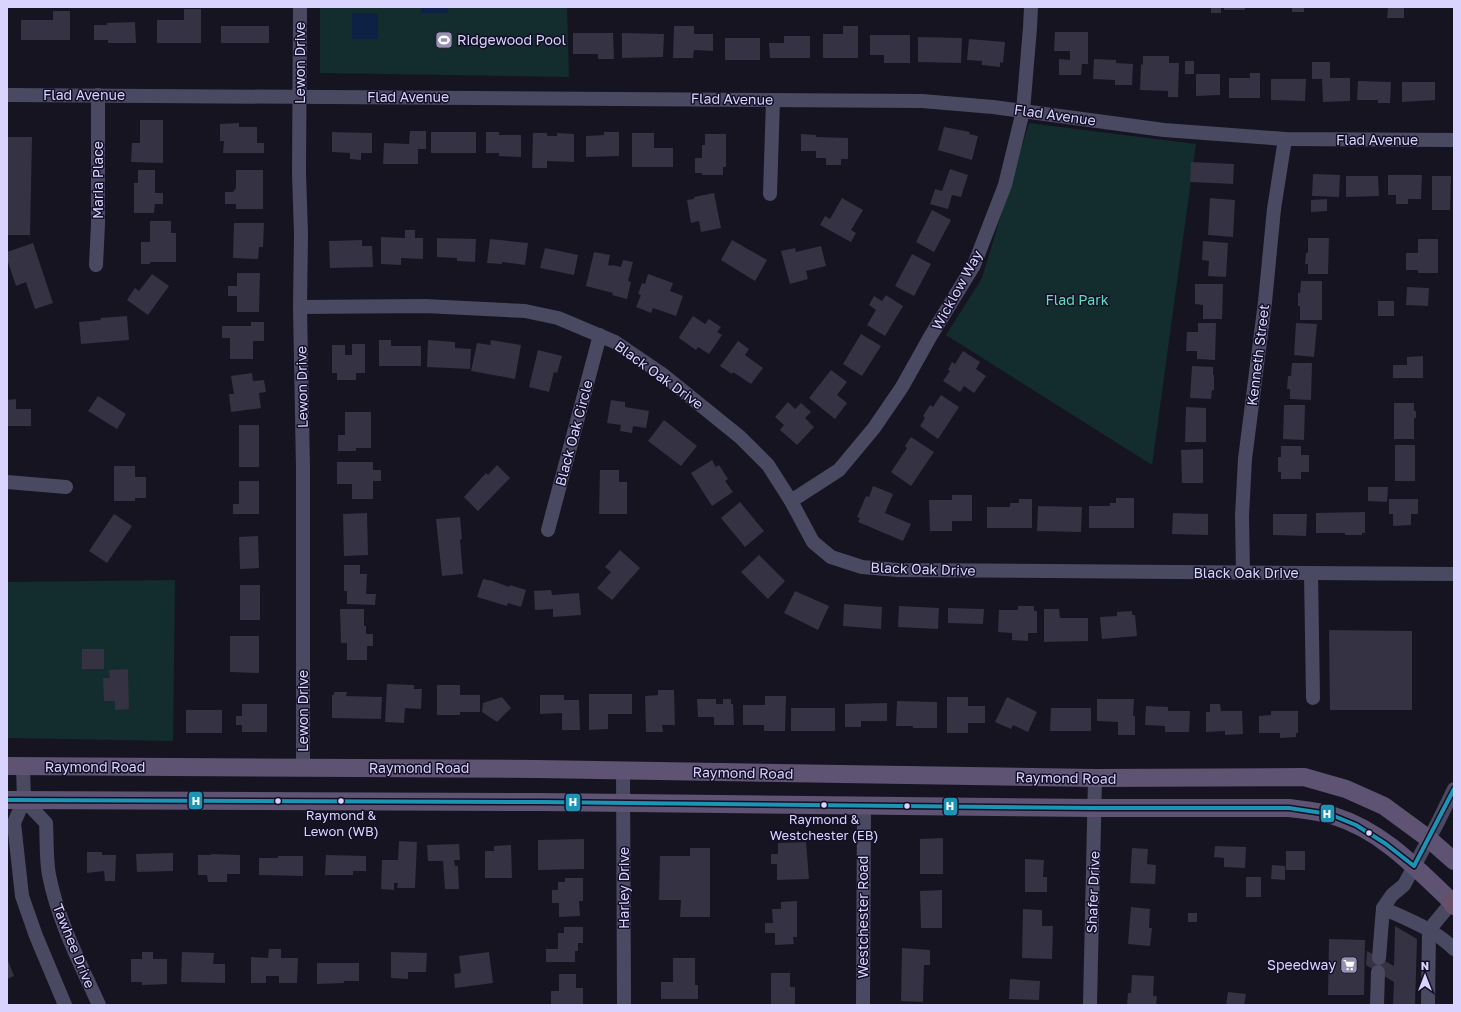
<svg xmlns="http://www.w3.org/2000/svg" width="1461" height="1012" viewBox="0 0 1461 1012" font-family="'Golos Text',sans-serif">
  <rect width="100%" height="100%" fill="#161421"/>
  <g fill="#132c2d">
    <polygon points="320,7 567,7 569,77 320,73"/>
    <polygon points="1029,123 1196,144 1152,465 946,335 982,278"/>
    <polygon points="175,580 173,741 7,738 7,582"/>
  </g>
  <g fill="#0d2144">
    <rect x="421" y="7" width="27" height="6"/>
    <rect x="352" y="13" width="26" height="26"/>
  </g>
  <g fill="#343243">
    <rect x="1211" y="7" width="10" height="6"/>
    <rect x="1224" y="7" width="21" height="3"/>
    <rect x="1292" y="7" width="12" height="5"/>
    <polygon points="1388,7 1404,7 1404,18 1387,18"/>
    <polygon points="184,9 201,9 201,43 157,43 157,20 184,20"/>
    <polygon points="53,11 70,11 70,40 21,40 21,20 53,20"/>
    <polygon points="135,22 136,43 108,43 108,40 94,40 94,25 107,25 107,23"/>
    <rect x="221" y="26" width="48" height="17"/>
    <polygon points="674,26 694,26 694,34 713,34 713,51 694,50 693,58 673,58"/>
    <polygon points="843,26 858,26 858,58 823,58 823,34 843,34"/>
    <polygon points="1055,32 1088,32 1088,64 1082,64 1081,75 1059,75 1059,59 1070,60 1070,51 1054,51"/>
    <polygon points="573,33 613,33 614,59 598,59 598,54 573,54"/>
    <polygon points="622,33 664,34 663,57 622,58"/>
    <polygon points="870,35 910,35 910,63 884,63 884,55 870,55"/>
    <polygon points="784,36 810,36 810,58 770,58 769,43 784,43"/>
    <polygon points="918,37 962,38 961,63 918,62"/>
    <rect x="725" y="38" width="35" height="22"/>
    <polygon points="969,39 1005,42 1003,63 1000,62 1000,67 982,65 982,61 967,60"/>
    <polygon points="1143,56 1169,56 1169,63 1179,63 1178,97 1168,97 1168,91 1140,90 1141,64 1143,65"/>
    <polygon points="1094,59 1116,60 1116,63 1133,64 1132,85 1115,85 1115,80 1093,79"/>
    <rect x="1185" y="61" width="9" height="13"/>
    <polygon points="1312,62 1330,62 1330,78 1350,78 1350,101 1323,102 1322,79 1312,79"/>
    <polygon points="1250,73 1260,73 1260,98 1229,98 1229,78 1250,78"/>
    <polygon points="1196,74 1220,74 1220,95 1196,96"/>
    <polygon points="1271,79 1306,79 1305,101 1271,100"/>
    <polygon points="1358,81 1391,82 1390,103 1378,103 1378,100 1357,100"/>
    <polygon points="1402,82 1435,82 1435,100 1402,102"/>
    <polygon points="140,120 163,120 163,163 131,162 132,143 140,143"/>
    <polygon points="239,123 239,127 257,127 257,143 264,143 264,153 223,153 224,141 220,141 220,124"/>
    <polygon points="944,127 970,132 969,134 978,136 972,160 938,150"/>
    <polygon points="410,131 426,131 426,149 418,149 418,164 383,164 384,143 409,144"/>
    <polygon points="332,132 372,133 372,153 361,153 361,160 350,159 350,153 332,152"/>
    <rect x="431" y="132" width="45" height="21"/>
    <polygon points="486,132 499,132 499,135 521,135 521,157 499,156 499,153 486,153"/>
    <polygon points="604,132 619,132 619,156 586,157 586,136 604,135"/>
    <polygon points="533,133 547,133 547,136 557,136 557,133 574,134 574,162 547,161 547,168 532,168"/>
    <polygon points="632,133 654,133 654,148 673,148 673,167 632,167"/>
    <polygon points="705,134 726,134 726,167 723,167 723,175 702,175 702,173 695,173 695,158 702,158 702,145 705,145"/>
    <polygon points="801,134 816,135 816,137 848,138 848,159 841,159 841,165 826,165 826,158 816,158 816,151 801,151"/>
    <polygon points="7,137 32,137 30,235 7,235"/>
    <polygon points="1191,162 1234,164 1233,184 1190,182"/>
    <polygon points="950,169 968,175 961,197 952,195 948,209 930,204 935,189 942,191"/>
    <polygon points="138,170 155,170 155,193 163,193 163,204 155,204 154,213 134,213 134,183 138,183"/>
    <polygon points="236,170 263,170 263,209 236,209 236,204 225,204 225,192 233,192 236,188"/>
    <polygon points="1313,174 1340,175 1339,197 1312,196"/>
    <polygon points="1388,175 1422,175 1421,199 1408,199 1408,204 1396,204 1396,195 1388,195"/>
    <polygon points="1346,176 1378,176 1379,196 1346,197"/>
    <polygon points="1432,176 1451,176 1450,210 1432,210"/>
    <polygon points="714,193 721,228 701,232 699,221 691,223 687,200 694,199 694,197"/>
    <polygon points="842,198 863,210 851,230 856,233 851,242 820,225 825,216 830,219"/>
    <polygon points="1210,198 1235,200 1233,237 1208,235"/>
    <polygon points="1327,199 1327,211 1311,212 1311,200"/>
    <polygon points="932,210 951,220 934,252 916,242"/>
    <polygon points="150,221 171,221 171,233 176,233 176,262 150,262 150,264 141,264 141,242 150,242"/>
    <polygon points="234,223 264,223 263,247 259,247 258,259 233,258"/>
    <polygon points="405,230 415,230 415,238 423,238 423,259 401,258 401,265 381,264 381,237 405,238"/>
    <polygon points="437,238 476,239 475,262 457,261 457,258 437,257"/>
    <polygon points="1308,238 1329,238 1328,274 1308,274 1308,264 1305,264 1306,253 1308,253"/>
    <polygon points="490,239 528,243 525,265 502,262 502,264 487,263"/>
    <polygon points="1418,239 1438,239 1438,273 1418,273 1418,270 1406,270 1406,253 1418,253"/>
    <polygon points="362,240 362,246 372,246 373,267 330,268 329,241"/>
    <polygon points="732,240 767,260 755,281 721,260"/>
    <polygon points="1203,241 1228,243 1226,277 1208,276 1209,261 1202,260"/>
    <polygon points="33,243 53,303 35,309 26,282 16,286 7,259 7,252"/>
    <polygon points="821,246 826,266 806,271 808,279 790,284 781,251 795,248 796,252"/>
    <polygon points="545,248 578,255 574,275 540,268"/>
    <polygon points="594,252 610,255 608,265 612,266 612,265 621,267 623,260 633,262 628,281 631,282 627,299 612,295 613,293 586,286"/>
    <polygon points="912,254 931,264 914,296 895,286"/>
    <polygon points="237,273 260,273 259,312 237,312 237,296 228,296 228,286 237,286"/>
    <polygon points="152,274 169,286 148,315 127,300 135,288 139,291"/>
    <polygon points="648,274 673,283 670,291 683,296 676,316 653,308 651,313 636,307 641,295 638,294 642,283 645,284"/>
    <polygon points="1301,281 1322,281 1322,320 1300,320 1300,306 1298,306 1298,293 1300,293"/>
    <polygon points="1195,284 1223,284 1222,319 1203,319 1203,305 1195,304"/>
    <polygon points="1407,287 1429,288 1428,306 1406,305"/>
    <polygon points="886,295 903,306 885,336 867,325 876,310 869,305 874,296 882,301"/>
    <rect x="1378" y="301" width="16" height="15"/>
    <polygon points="127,316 129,340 81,344 79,322 101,320 100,318"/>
    <polygon points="693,316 705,324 709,319 721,327 717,332 722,335 709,354 698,347 696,350 679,338 679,337"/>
    <polygon points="251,322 264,322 264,341 253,341 253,359 230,359 230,338 222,338 222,326 251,326"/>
    <polygon points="1198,323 1216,323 1215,360 1197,359 1197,351 1186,351 1187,332 1198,332"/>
    <polygon points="1296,323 1317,324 1314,357 1294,355"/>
    <polygon points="861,334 881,346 862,376 843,364"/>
    <polygon points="379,340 391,340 391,346 421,346 421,366 379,366"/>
    <polygon points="428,340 455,342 455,348 471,349 470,369 427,367"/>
    <polygon points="491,340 521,345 515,379 471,371 477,343 490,345"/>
    <polygon points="738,341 749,349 745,355 763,368 751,384 733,372 732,374 720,366"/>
    <polygon points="352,344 365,344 365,373 356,373 356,380 337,380 337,373 332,373 332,345 345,345 345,355 352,355"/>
    <polygon points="538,350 562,356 557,373 554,372 549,392 529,387"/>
    <polygon points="963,351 980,362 976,369 986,376 974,393 964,386 960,392 943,381 950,371 948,370 952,362 955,364"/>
    <polygon points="1423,356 1423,378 1393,378 1393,365 1407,365 1407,357"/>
    <polygon points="1292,363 1312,363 1311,400 1290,399 1290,389 1287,389 1288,376 1291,376"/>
    <polygon points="1192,366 1213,367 1213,375 1214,375 1214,390 1212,390 1211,399 1190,398"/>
    <polygon points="831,370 847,382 837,395 847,403 835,419 809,398"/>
    <polygon points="252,373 253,381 264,380 266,392 259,393 261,408 231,412 229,394 234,394 231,376"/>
    <polygon points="941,395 959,407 938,439 920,426 925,418 923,416 930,405 933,407"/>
    <polygon points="98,396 126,414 117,429 88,411"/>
    <polygon points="16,399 16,409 31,409 31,426 7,426 7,400"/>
    <polygon points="611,400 625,402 625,407 649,411 646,428 633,426 632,433 620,431 621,425 607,423"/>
    <polygon points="788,402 795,409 801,403 811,412 805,418 814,427 797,445 780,430 784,425 775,417"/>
    <polygon points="1394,403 1414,403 1414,411 1416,411 1416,418 1414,418 1414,439 1394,439"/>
    <polygon points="1284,405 1305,405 1304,440 1283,439"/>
    <polygon points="1186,407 1206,408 1206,442 1185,442"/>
    <polygon points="345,412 371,412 371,448 356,448 356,451 338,451 338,435 345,435"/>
    <polygon points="664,420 697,446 681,466 648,441"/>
    <rect x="239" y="425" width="20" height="42"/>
    <polygon points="911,437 934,452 911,486 891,472 907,448 905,446"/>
    <rect x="1395" y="445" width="20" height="36"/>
    <polygon points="1281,446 1301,446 1301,455 1309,455 1309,472 1301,472 1301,479 1281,479 1281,472 1278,472 1278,457 1281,457"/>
    <polygon points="1203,449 1203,483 1182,483 1181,450"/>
    <polygon points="712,460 716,467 719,465 728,479 725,481 733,492 712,506 691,473"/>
    <polygon points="337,462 373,462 373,470 381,470 381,481 373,481 373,499 352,499 352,484 337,484"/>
    <polygon points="497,465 510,478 478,511 464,497 486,473 488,475"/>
    <polygon points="114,466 135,466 135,477 146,477 146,498 135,498 135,501 114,501"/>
    <polygon points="600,470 619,470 619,482 627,482 627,514 599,514"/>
    <polygon points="239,481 259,481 259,514 233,514 233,504 239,504"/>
    <polygon points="873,486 893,494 885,513 911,524 903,541 858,522 860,518 857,517 866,496 869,497"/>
    <polygon points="1368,487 1388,487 1387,502 1368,501"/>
    <polygon points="952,495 972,495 972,521 952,521 952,531 930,531 929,500 952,500"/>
    <polygon points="1116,498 1134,498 1134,528 1089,528 1089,506 1110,506 1110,503 1116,503"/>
    <polygon points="1019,499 1032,499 1032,528 987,528 987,507 1010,507 1010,503 1019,503"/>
    <polygon points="1389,499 1418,499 1418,514 1411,514 1411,525 1393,526 1393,514 1389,514"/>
    <polygon points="740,502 764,531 745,547 721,518"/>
    <polygon points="1038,506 1082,507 1081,532 1037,531"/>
    <polygon points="1365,512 1365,533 1362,533 1362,535 1345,535 1345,533 1316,533 1316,513"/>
    <polygon points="367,513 368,555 344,556 343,514"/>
    <polygon points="1173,513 1208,514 1208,535 1172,534"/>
    <polygon points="114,514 132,526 107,563 89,551"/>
    <polygon points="1273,514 1307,514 1306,536 1273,535"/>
    <polygon points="460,517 462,539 460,540 463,574 442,576 436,519"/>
    <polygon points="258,536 259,568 240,569 239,537"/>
    <polygon points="620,550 640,568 612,600 597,588 611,572 605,567"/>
    <polygon points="759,555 785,581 768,599 741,572"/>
    <polygon points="344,565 360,565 360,574 367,574 366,594 376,594 375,605 347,604 347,591 344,591"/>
    <polygon points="483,579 493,581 509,587 510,585 526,590 521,607 508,603 507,606 477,597"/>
    <rect x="240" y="585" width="20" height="35"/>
    <polygon points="551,590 552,595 579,593 581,615 553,617 553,609 535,610 534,591"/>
    <polygon points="795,591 829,606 818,630 784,613"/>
    <polygon points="844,604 882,607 881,629 843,626"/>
    <polygon points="899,606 939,608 938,629 898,627"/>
    <polygon points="1018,606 1034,606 1034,611 1037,611 1037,633 1028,633 1028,641 1012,640 1012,633 998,632 999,610 1018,610"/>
    <polygon points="948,608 984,609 983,624 948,623"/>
    <polygon points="340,609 364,609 364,626 366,626 366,634 373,634 373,646 367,646 367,660 347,660 347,643 341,643"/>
    <polygon points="1044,609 1059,609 1060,618 1088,618 1088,641 1044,642"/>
    <polygon points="1132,611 1132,615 1135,615 1137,636 1102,639 1100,617 1117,616 1117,612"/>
    <polygon points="1329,630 1412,631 1412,710 1330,710"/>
    <polygon points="230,636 259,636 259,673 230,672"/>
    <rect x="82" y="649" width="22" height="20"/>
    <polygon points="128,669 129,709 115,710 115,701 104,701 103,678 110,678 109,670"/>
    <polygon points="387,684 414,685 414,689 422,689 421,709 405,708 404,723 385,722"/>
    <polygon points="437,685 460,685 460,695 480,695 480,712 460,712 460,715 437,715"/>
    <polygon points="658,690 674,690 675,725 662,725 663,732 646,732 645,696 658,695"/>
    <polygon points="334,692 347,692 346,696 382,697 381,719 332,718 332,695 334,695"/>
    <polygon points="589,694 632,694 632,714 608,714 608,729 589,730"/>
    <polygon points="540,695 564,695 564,700 579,700 580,730 562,730 562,713 540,714"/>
    <polygon points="765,696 786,696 785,731 764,731 764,725 743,725 743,705 765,705"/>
    <polygon points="502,697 511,708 497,722 482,712 483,703"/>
    <polygon points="947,697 968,697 968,706 985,706 985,723 968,723 968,733 947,733"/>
    <polygon points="1007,697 1037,712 1028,732 1013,725 1011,729 995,722"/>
    <polygon points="697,699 716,699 716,704 723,704 723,699 731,699 731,704 733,704 734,725 714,725 714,717 698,717"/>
    <polygon points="1097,699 1134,699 1133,716 1135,716 1135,735 1118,735 1118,722 1097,721"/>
    <polygon points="897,701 937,702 937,728 913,728 913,726 896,726"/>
    <polygon points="887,703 887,721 861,721 861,727 845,727 845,704"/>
    <polygon points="242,704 267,704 267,732 242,732 242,725 236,725 236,716 242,716"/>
    <polygon points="1210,704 1220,704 1221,711 1242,711 1243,734 1225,735 1225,731 1206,732 1206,712 1210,712"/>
    <polygon points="1146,706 1168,707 1168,711 1190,711 1189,732 1165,732 1165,726 1145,725"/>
    <rect x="791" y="708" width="44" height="23"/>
    <polygon points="1051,708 1091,708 1091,731 1050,731"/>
    <rect x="186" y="710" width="36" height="23"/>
    <polygon points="1271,711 1298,711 1298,733 1296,733 1296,737 1280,738 1280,733 1259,733 1259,716 1271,715"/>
    <polygon points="943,838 943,874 920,874 920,839"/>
    <polygon points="584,839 584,869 538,870 538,840"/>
    <polygon points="399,841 417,842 415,888 397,888 398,883 394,883 394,890 381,889 382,860 398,860"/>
    <polygon points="806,842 809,879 777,880 777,864 771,864 771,854 778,854 778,843"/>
    <polygon points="459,844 460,860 454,860 455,866 458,866 459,889 445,889 443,861 428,861 427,845"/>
    <polygon points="511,845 512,878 485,878 485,851 494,851 494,846"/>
    <polygon points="1215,846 1246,847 1245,868 1224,867 1224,858 1214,857"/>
    <polygon points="690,848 710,848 710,917 680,917 681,900 659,900 660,856 690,856"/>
    <polygon points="1132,848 1148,849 1147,864 1156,865 1155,884 1130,883"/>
    <rect x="1286" y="851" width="19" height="19"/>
    <polygon points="87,852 102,852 102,855 116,855 115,881 105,881 104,871 87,873"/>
    <polygon points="173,853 173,871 137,872 136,854"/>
    <polygon points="211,854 240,855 240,874 227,874 227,882 208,882 207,875 198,875 198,855 211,855"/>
    <polygon points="326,855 366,856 366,871 353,871 353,875 325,875"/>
    <polygon points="278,856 303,856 303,876 259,875 259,858 278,858"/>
    <polygon points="1025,859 1044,860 1043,877 1047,877 1047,892 1025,892"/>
    <polygon points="1272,865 1285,866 1285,880 1271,879"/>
    <rect x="1246" y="877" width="15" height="20"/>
    <polygon points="565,878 583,878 583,901 579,901 580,916 559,917 559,903 552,903 552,890 558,890 558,882 565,882"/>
    <polygon points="942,890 942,928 921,928 920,891"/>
    <polygon points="797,901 797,937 793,937 794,944 775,945 775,933 765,933 765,923 773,923 772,909 781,909 781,902"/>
    <polygon points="1131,907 1150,909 1149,928 1152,928 1150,946 1128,944"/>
    <polygon points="1023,909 1042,910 1042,926 1053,926 1052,959 1022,958"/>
    <rect x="1188" y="913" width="9" height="9"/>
    <polygon points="1395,926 1417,939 1415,1005 1393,1005 1394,982 1366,965 1367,951 1394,966"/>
    <polygon points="564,927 583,927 583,943 578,943 578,951 575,951 575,962 546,962 546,949 558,949 558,933 564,933"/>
    <polygon points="1329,939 1365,940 1364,995 1328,995"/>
    <polygon points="902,948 930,950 930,965 924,965 923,1002 901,1001"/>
    <polygon points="269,949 281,949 281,958 298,958 297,983 279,983 279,976 266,976 266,983 251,983 251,957 268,958"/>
    <polygon points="142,952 153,952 153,959 167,959 167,984 142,985 142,982 131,982 131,959 142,959"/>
    <polygon points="182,952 214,953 213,964 225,964 225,983 181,982"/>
    <polygon points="391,952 427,953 426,972 408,972 408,979 391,978"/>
    <polygon points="489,952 493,983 455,988 454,974 461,973 459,956"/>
    <polygon points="7,958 14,976 7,979"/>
    <polygon points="673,958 695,958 695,985 698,985 698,999 661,999 661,982 673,982"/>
    <polygon points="317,963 359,963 359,981 344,981 344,983 317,984"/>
    <polygon points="771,973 790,973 790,987 795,987 795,1005 771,1005"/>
    <polygon points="559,974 576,974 576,988 583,988 583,1005 551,1005 551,991 559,991"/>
    <polygon points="1132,975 1154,976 1153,996 1157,996 1156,1005 1127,1005 1128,993 1131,993"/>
    <polygon points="1010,979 1040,981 1039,1000 1009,999"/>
    <polygon points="1228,992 1246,994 1244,1005 1226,1005"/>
  </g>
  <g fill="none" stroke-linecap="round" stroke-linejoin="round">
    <g stroke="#4a4962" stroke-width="14">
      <polyline points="300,7 299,173 301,234 300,307 303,469 303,767"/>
      <polyline points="7,95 922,101 993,107 1164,130 1285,139 1454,140"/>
      <polyline points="770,194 773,100"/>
      <polyline points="96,265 98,224 98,95"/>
      <polyline points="300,307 425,306 525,311 558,318 615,342 662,374 740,437 768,465 791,501 813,542 831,557 862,567 898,570 1454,574"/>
      <polyline points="7,482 66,487"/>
      <polyline points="791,501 839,470 874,428 902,387 930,337 974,265 1005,185 1023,111 1030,28 1031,7"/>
      <polyline points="548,530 600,335"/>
      <polyline points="1243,572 1242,516 1245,459 1265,302 1274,209 1285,139"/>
      <polyline points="1311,573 1313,698"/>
      <polyline points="23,767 24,800 14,823 22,896 36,936 65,1005"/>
      <polyline points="623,771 624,1005"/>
      <path d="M24,800L46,823C47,840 46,859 49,875C58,921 80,963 99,1005"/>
      <path d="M1383,908C1408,920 1434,929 1454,949"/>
      <polyline points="1379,958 1383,908 1392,895 1404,885 1438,822 1454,789"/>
      <polyline points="863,1005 864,805"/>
      <polyline points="1090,1005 1095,778"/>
      <polyline points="1377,1005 1378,972"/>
      <polyline points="1428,1005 1429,930 1452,902"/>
    </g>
    <g stroke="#5e5373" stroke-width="18">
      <polyline points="7,766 537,769 1095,778 1304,777 1346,789 1384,806 1429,839 1454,861"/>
      <path d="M7,800L540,802L1094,808H1289C1304,810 1319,811 1334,816C1383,831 1418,870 1454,904"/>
    </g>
    <polyline stroke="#67516a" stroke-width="20" points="1452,902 1454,905"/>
    <defs>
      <polyline id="bus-1" points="7,800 540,802 1094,808 1289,808 1329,814 1356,825 1386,844 1414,866 1454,789"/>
    </defs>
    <use href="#bus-1" stroke="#130f26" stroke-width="7"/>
    <use href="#bus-1" stroke="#1c95b4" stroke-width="4"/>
  </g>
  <defs>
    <symbol id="stadium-square" viewBox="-11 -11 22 22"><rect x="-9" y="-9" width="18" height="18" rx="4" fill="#9591b1" stroke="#130f26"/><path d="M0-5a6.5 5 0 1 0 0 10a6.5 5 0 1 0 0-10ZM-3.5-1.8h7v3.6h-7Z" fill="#fff"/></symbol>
    <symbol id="supermarket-square" viewBox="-11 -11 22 22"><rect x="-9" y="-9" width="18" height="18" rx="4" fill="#9591b1" stroke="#130f26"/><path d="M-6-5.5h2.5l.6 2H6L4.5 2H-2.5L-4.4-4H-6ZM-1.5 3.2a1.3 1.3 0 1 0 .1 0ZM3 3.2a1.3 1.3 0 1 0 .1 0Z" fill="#fff"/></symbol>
  </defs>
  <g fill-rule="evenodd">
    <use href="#stadium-square" x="434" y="30" width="20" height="20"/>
    <use href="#supermarket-square" x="1339" y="955" width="20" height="20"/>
  </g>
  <g fill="#d9d4ff" stroke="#130f26" stroke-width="1.5">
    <circle cx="278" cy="801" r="3.5"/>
    <circle cx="341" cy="801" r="3.5"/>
    <circle cx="824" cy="805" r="3.5"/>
    <circle cx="907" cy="806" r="3.5"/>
    <circle cx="1369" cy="833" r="3.5"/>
  </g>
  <g text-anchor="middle" stroke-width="3" stroke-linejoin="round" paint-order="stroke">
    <g font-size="13" fill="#d9d4ff" stroke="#130f26">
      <text x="341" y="820">Raymond &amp;<tspan x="341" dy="16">Lewon (WB)</tspan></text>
      <text x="824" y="824">Raymond &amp;<tspan x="824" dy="16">Westchester (EB)</tspan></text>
    </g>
    <g font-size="14" fill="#d9d4ff" stroke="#130f26" text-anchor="start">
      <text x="457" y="45">Ridgewood Pool</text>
      <text x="1336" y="970" text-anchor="end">Speedway</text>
    </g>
    <g font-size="14" fill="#d9d4ff" stroke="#130f26">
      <text transform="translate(300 63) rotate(-90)" y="5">Lewon Drive</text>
      <text x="84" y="100">Flad Avenue</text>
      <text x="408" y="102">Flad Avenue</text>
      <text transform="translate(732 99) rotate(1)" y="5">Flad Avenue</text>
      <text transform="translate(1055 115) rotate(8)" y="5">Flad Avenue</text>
      <text x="1377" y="145">Flad Avenue</text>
      <text transform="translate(98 180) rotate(-90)" y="5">Maria Place</text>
      <text transform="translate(957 290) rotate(-61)" y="5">Wicklow Way</text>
      <text transform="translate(1258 355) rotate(-83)" y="5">Kenneth Street</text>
      <text transform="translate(659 375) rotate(36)" y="5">Black Oak Drive</text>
      <text transform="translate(302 387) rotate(-91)" y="5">Lewon Drive</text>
      <text transform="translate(574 433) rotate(-75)" y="5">Black Oak Circle</text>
      <text transform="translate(923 569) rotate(2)" y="5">Black Oak Drive</text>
      <text x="1246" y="578">Black Oak Drive</text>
      <text transform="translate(303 711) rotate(-90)" y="5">Lewon Drive</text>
      <text x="95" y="772">Raymond Road</text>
      <text x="419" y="773">Raymond Road</text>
      <text transform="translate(743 773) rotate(1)" y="5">Raymond Road</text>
      <text transform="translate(1066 778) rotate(1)" y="5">Raymond Road</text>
      <text transform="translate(624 888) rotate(-90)" y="5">Harley Drive</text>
      <text transform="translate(1093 892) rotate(-88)" y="5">Shafer Drive</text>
      <text transform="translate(863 917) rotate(-90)" y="5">Westchester Road</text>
      <text transform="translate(74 946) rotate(68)" y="5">Tawhee Drive</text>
    </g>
    <g font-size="14" fill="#5fe0c0" stroke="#130f26">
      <text x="1077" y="305">Flad Park</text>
    </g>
  </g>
  <g stroke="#130f26" stroke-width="1.5">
    <rect x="188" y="791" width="15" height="19" rx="4" fill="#1c95b4"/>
    <rect x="565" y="793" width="16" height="19" rx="4" fill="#1c95b4"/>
    <rect x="943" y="797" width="15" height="19" rx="4" fill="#1c95b4"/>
    <rect x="1320" y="804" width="15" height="19" rx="4" fill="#1c95b4"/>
  </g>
  <g font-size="11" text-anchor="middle" font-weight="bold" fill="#fff">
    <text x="196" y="805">H</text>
    <text x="573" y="806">H</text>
    <text x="950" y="810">H</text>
    <text x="1327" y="818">H</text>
  </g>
  <rect width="1461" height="1012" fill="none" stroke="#d9d4ff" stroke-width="16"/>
  <g transform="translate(1425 976)" stroke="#130f26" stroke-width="3" paint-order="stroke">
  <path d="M0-3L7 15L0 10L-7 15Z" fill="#d9d4ff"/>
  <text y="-6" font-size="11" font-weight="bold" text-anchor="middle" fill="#d9d4ff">N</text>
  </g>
</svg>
